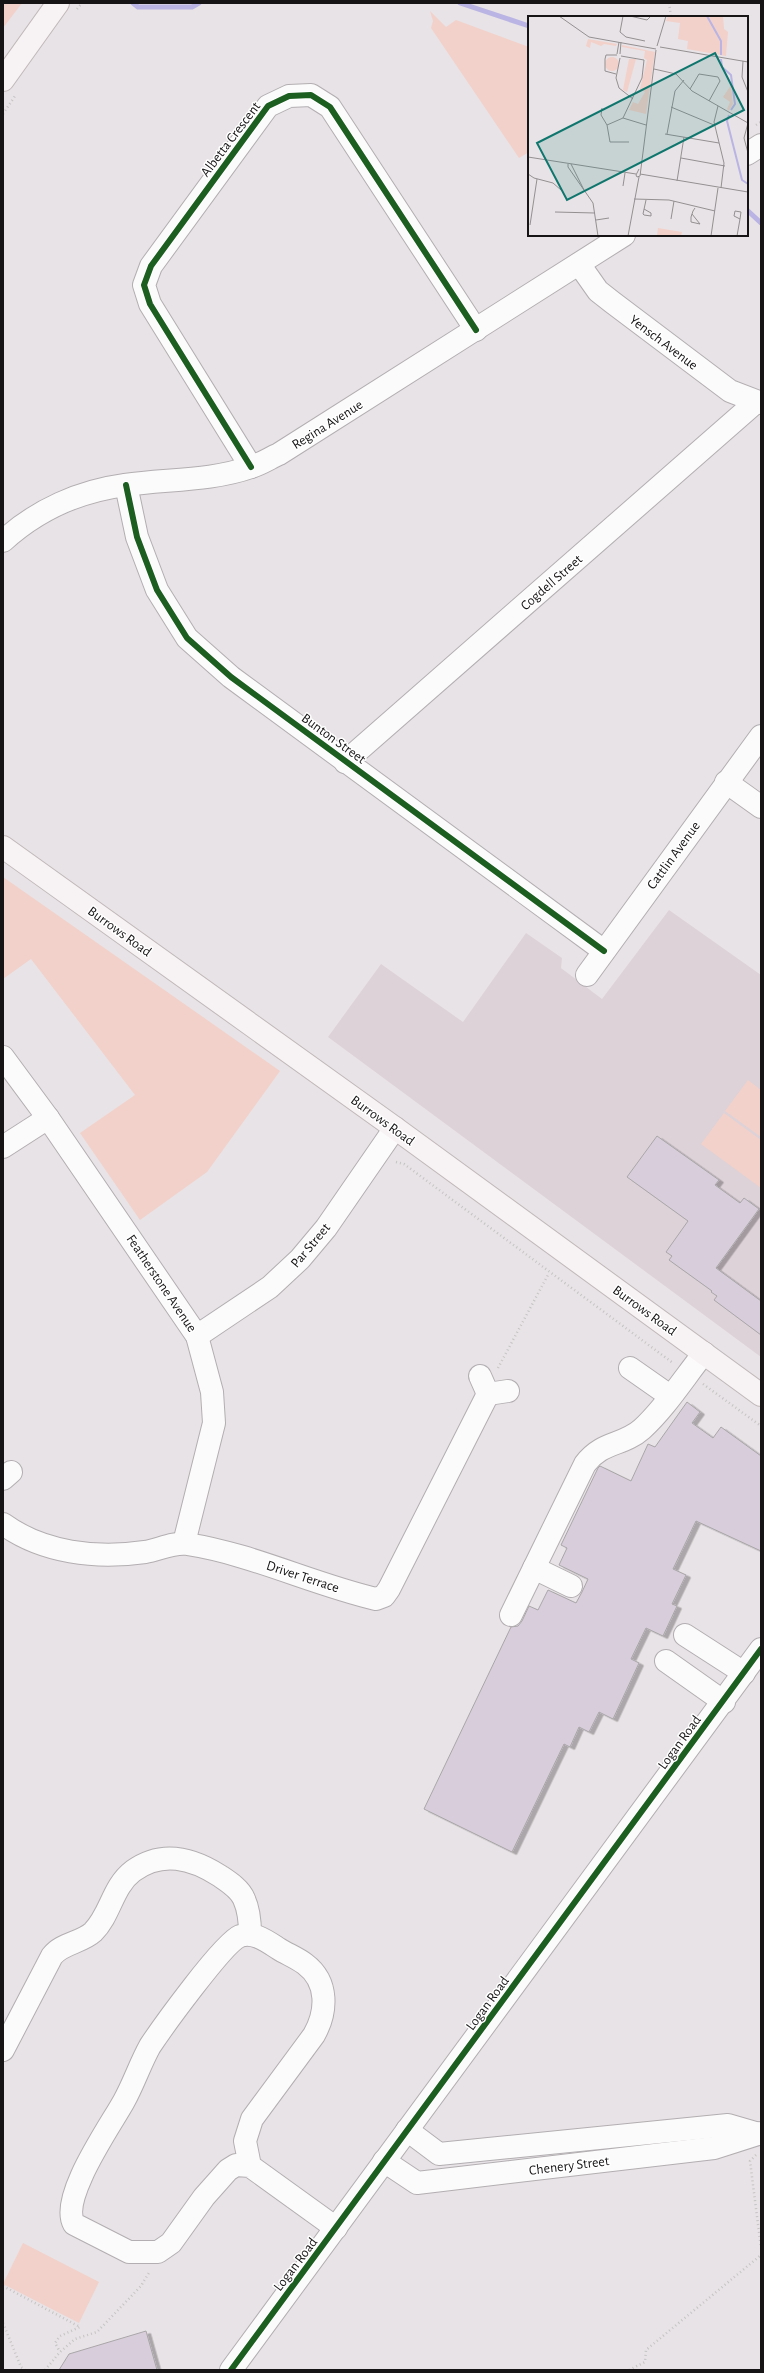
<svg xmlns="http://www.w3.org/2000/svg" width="764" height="2373" viewBox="0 0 764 2373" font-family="'Alegreya Sans',sans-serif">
  <defs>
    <filter id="shadow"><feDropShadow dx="4.5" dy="2.5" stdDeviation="0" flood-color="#0004"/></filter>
  </defs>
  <rect width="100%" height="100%" fill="#e8e3e6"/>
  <polygon fill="#ddd2d8" points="669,910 761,975 761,1357 328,1037 381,964 463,1022 526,933 562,958 561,968 602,999"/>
  <g fill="#f2d1ca">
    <polygon points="3,3 22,3 3,28"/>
    <polygon points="430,11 446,27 456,20 529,47 529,152 519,158 431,28 433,21"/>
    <polygon points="3,877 280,1071 207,1172 140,1220 80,1133 135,1095 31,959 3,979"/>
    <polygon points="748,1080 761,1090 761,1137 725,1111"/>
    <polygon points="724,1113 761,1140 761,1188 701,1144"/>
    <polygon points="23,2243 99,2282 79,2323 3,2284"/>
  </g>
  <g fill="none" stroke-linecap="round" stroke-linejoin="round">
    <g stroke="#b9b4e3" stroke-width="5">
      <polyline points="133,3 138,7 192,7 199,3"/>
      <polyline points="460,3 529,26"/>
      <polyline points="747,210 761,223"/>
    </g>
  </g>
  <g fill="#d8cedb" stroke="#a9a6a8" filter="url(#shadow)">
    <polygon points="657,1136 719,1180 715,1185 740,1203 744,1198 759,1209 716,1268 761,1301 761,1335 714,1300 717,1296 711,1292 712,1291 669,1260 672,1256 666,1252 688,1221 627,1177"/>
    <polygon points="687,1402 700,1412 692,1423 713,1438 721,1427 761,1456 761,1551 696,1521 673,1569 686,1575 672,1604 677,1606 663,1636 646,1628 631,1659 639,1663 613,1719 599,1712 589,1732 579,1727 570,1747 564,1744 512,1852 424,1809 511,1627 518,1626 522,1621 529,1606 538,1610 548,1590 576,1603 582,1592 588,1579 559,1565 567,1548 561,1545 598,1468 600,1466 631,1481 648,1444 655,1447"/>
    <polygon points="146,2331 157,2370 59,2370 69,2354"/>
  </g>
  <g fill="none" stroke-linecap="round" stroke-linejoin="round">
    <defs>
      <g id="minor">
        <polyline points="747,154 761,145"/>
        <polyline points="579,264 598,291 612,302 730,391 761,403"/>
        <polyline points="251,467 150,304 144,285 151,266 268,106 289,96 311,95 330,107 476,330"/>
        <polyline points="126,485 137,537 157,590 187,638 231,677 604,951"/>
        <path d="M3,541C37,510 80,491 125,485C167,479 211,481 251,467C261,464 270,458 279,454L624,235"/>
        <polyline points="345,762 756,402"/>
        <polyline points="726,782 761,807"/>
        <polyline points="587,975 761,736"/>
        <polyline points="3,1057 48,1118 197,1336 212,1392 214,1423 184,1543"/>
        <polyline points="3,1147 48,1118"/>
        <polyline points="197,1336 270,1287 300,1259 326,1228 395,1128"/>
        <polyline points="630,1368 670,1396"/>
        <polyline points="480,1376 488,1394"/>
        <polyline points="488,1394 508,1391"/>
        <polyline points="3,1479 11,1472"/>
        <path d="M3,1524C43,1553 96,1559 145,1552C158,1550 174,1542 187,1544C252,1554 312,1584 376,1599L384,1596L389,1589L488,1394"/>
        <polyline points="534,1568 571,1586"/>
        <path d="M511,1615L585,1464C602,1441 623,1446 642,1429C666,1407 684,1378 704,1353"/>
        <polyline points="685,1635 744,1673"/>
        <polyline points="666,1661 724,1702"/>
        <path d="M3,2050L52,1956C62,1943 81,1943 93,1932C111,1914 112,1887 133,1871C162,1850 192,1858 220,1876C229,1882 240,1889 244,1899C249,1910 250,1922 250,1934"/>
        <polyline points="407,2130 439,2154 728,2125 759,2134"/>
        <polyline points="384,2161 417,2183 714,2148 761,2133"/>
        <path d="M250,2166L245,2141L252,2119L314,2035C327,2012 329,1982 305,1964C297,1958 287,1954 279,1949C268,1942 254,1931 240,1936C223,1943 162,2028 150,2046C140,2064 134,2083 124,2101C111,2125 59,2198 74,2224L129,2252H158L171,2243L204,2197L228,2170L236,2165L250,2166L336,2228"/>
        <polyline points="231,2370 761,1649"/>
      </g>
      <g id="major">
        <polyline points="3,80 58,3"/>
        <polyline points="3,847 395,1128 761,1395"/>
      </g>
    </defs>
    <use href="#minor" stroke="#b2aeb1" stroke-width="24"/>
    <use href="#major" stroke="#c0b8b9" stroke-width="24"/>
    <g stroke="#c5c4c4" stroke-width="2.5" stroke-dasharray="1 3" stroke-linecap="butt">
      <polyline points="669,3 671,17"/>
      <polyline points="77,9 82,3"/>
      <polyline points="3,114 15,96"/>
      <polyline points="756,125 761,122"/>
      <polyline points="396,1162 404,1164 673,1363"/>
      <polyline points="498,1368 549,1273"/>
      <polyline points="703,1384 761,1426"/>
      <polyline points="756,2155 750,2161 761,2248"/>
      <polyline points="3,2286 80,2327 60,2336 55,2343 60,2352"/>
      <polyline points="3,2323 21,2367 25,2370"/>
      <polyline points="45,2370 60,2352 75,2339 97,2332 141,2286 150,2271"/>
      <polyline points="629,2370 645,2362 646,2350 761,2255"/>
    </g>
    <use href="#minor" stroke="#fcfbfb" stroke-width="22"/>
    <use href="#major" stroke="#f7f2f4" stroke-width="22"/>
    <defs>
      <g id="cycleway">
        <polyline points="251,467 150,304 144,285 151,266 268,106 289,96 311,95 330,107 476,330"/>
        <polyline points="126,485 137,537 157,590 187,638 231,677 604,951"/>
        <polyline points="231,2370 761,1649"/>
      </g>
    </defs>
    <use href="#cycleway" stroke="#fff" stroke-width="8"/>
    <use href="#cycleway" stroke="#1b5e20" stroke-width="6"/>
  </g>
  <g text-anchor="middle" stroke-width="3" stroke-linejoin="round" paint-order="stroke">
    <g font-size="14" fill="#161415" stroke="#fff">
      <text transform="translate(230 139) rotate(-53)" y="5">Albetta Crescent</text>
      <text transform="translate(664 342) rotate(37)" y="5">Yensch Avenue</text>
      <text transform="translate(327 424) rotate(-32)" y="5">Regina Avenue</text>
      <text transform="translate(551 582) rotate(-41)" y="5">Cogdell Street</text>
      <text transform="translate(334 738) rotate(36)" y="5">Bunton Street</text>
      <text transform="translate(673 855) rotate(-54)" y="5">Cattlin Avenue</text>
      <text transform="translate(120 931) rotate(36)" y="5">Burrows Road</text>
      <text transform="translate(383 1120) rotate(36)" y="5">Burrows Road</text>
      <text transform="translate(310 1245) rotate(-50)" y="5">Par Street</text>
      <text transform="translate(162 1283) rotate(56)" y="5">Featherstone Avenue</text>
      <text transform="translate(645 1310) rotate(36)" y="5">Burrows Road</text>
      <text transform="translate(303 1576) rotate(18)" y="5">Driver Terrace</text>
      <text transform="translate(679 1742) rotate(-54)" y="5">Logan Road</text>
      <text transform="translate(487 2003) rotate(-54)" y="5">Logan Road</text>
      <text transform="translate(569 2165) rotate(-7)" y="5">Chenery Street</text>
      <text transform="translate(295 2264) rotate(-53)" y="5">Logan Road</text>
    </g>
  </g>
  <g transform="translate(528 16)">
    <rect width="220" height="220" fill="#e8e3e6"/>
    <path d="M140,0H195L196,13L200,16L198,40L159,33L160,25L150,23L152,7L138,5ZM60,23L89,28L88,30L76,28L73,30L63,26L62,32L58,30ZM94,29L127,36L118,98L101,94L105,86L110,88L117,76L112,73L119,44L116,42L117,35L94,31ZM77 48a7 7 0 1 1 14 0a7 7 0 1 1-14 0ZM101,43H108L99,76L95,74ZM203,69L205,88L201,95L199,93L202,86L195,81ZM130,212L154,216L153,220H129Z" fill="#f2d1ca"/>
    <path fill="none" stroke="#b9b4e3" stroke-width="2" d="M179,0L193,25V39M193,43L194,51L203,59L207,88L203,94M201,99L199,105L214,164L220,168"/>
    <path fill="none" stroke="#949092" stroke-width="1" d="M31,0L61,21L128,33M95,0L92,16L98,21L117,25M102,0L119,4L123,0M129,30L138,0M132,31L220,46M89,38L91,26M92,38L93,26M92,42L88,62L91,72L105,83M215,45L214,61L220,76M126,53L148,58L164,75L220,107M88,58L77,55V43L78,39H89M162,73L171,58L190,61L192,65L181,85M190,90L186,106L196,147L193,172M143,91L186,109M74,92L73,99L79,109L82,126H101M95,102L118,109M220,107L216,122L220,137M79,109L95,102L114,62L116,44L93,40M137,118L191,127M139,118L147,75L156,64M0,141L108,158M153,142L197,150M40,148V151L65,187L70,220M43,148L56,174M111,153L108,159L109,161L112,160L128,34M0,158L6,162L25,167L33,174M112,158L220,176M149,165L156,121M95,170L97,157M106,183L141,184L187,195M116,193L123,197V200L116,199L115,198L118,184M27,196L67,197M164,198L172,208L163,206V201L165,195L167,192M143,203L146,185M68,204L81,202M2,209L9,163M100,220L111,161M183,220L190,172M209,220L212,203L213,196L207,195L206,200L212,203"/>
    <path fill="#0f766e" fill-opacity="0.15" stroke="#0f766e" stroke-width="2" d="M187,37L216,94L39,184L9,127Z"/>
    <rect width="220" height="220" fill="none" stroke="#161415" stroke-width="2"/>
  </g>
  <rect width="764" height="2373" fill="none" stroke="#161415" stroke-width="8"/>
</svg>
